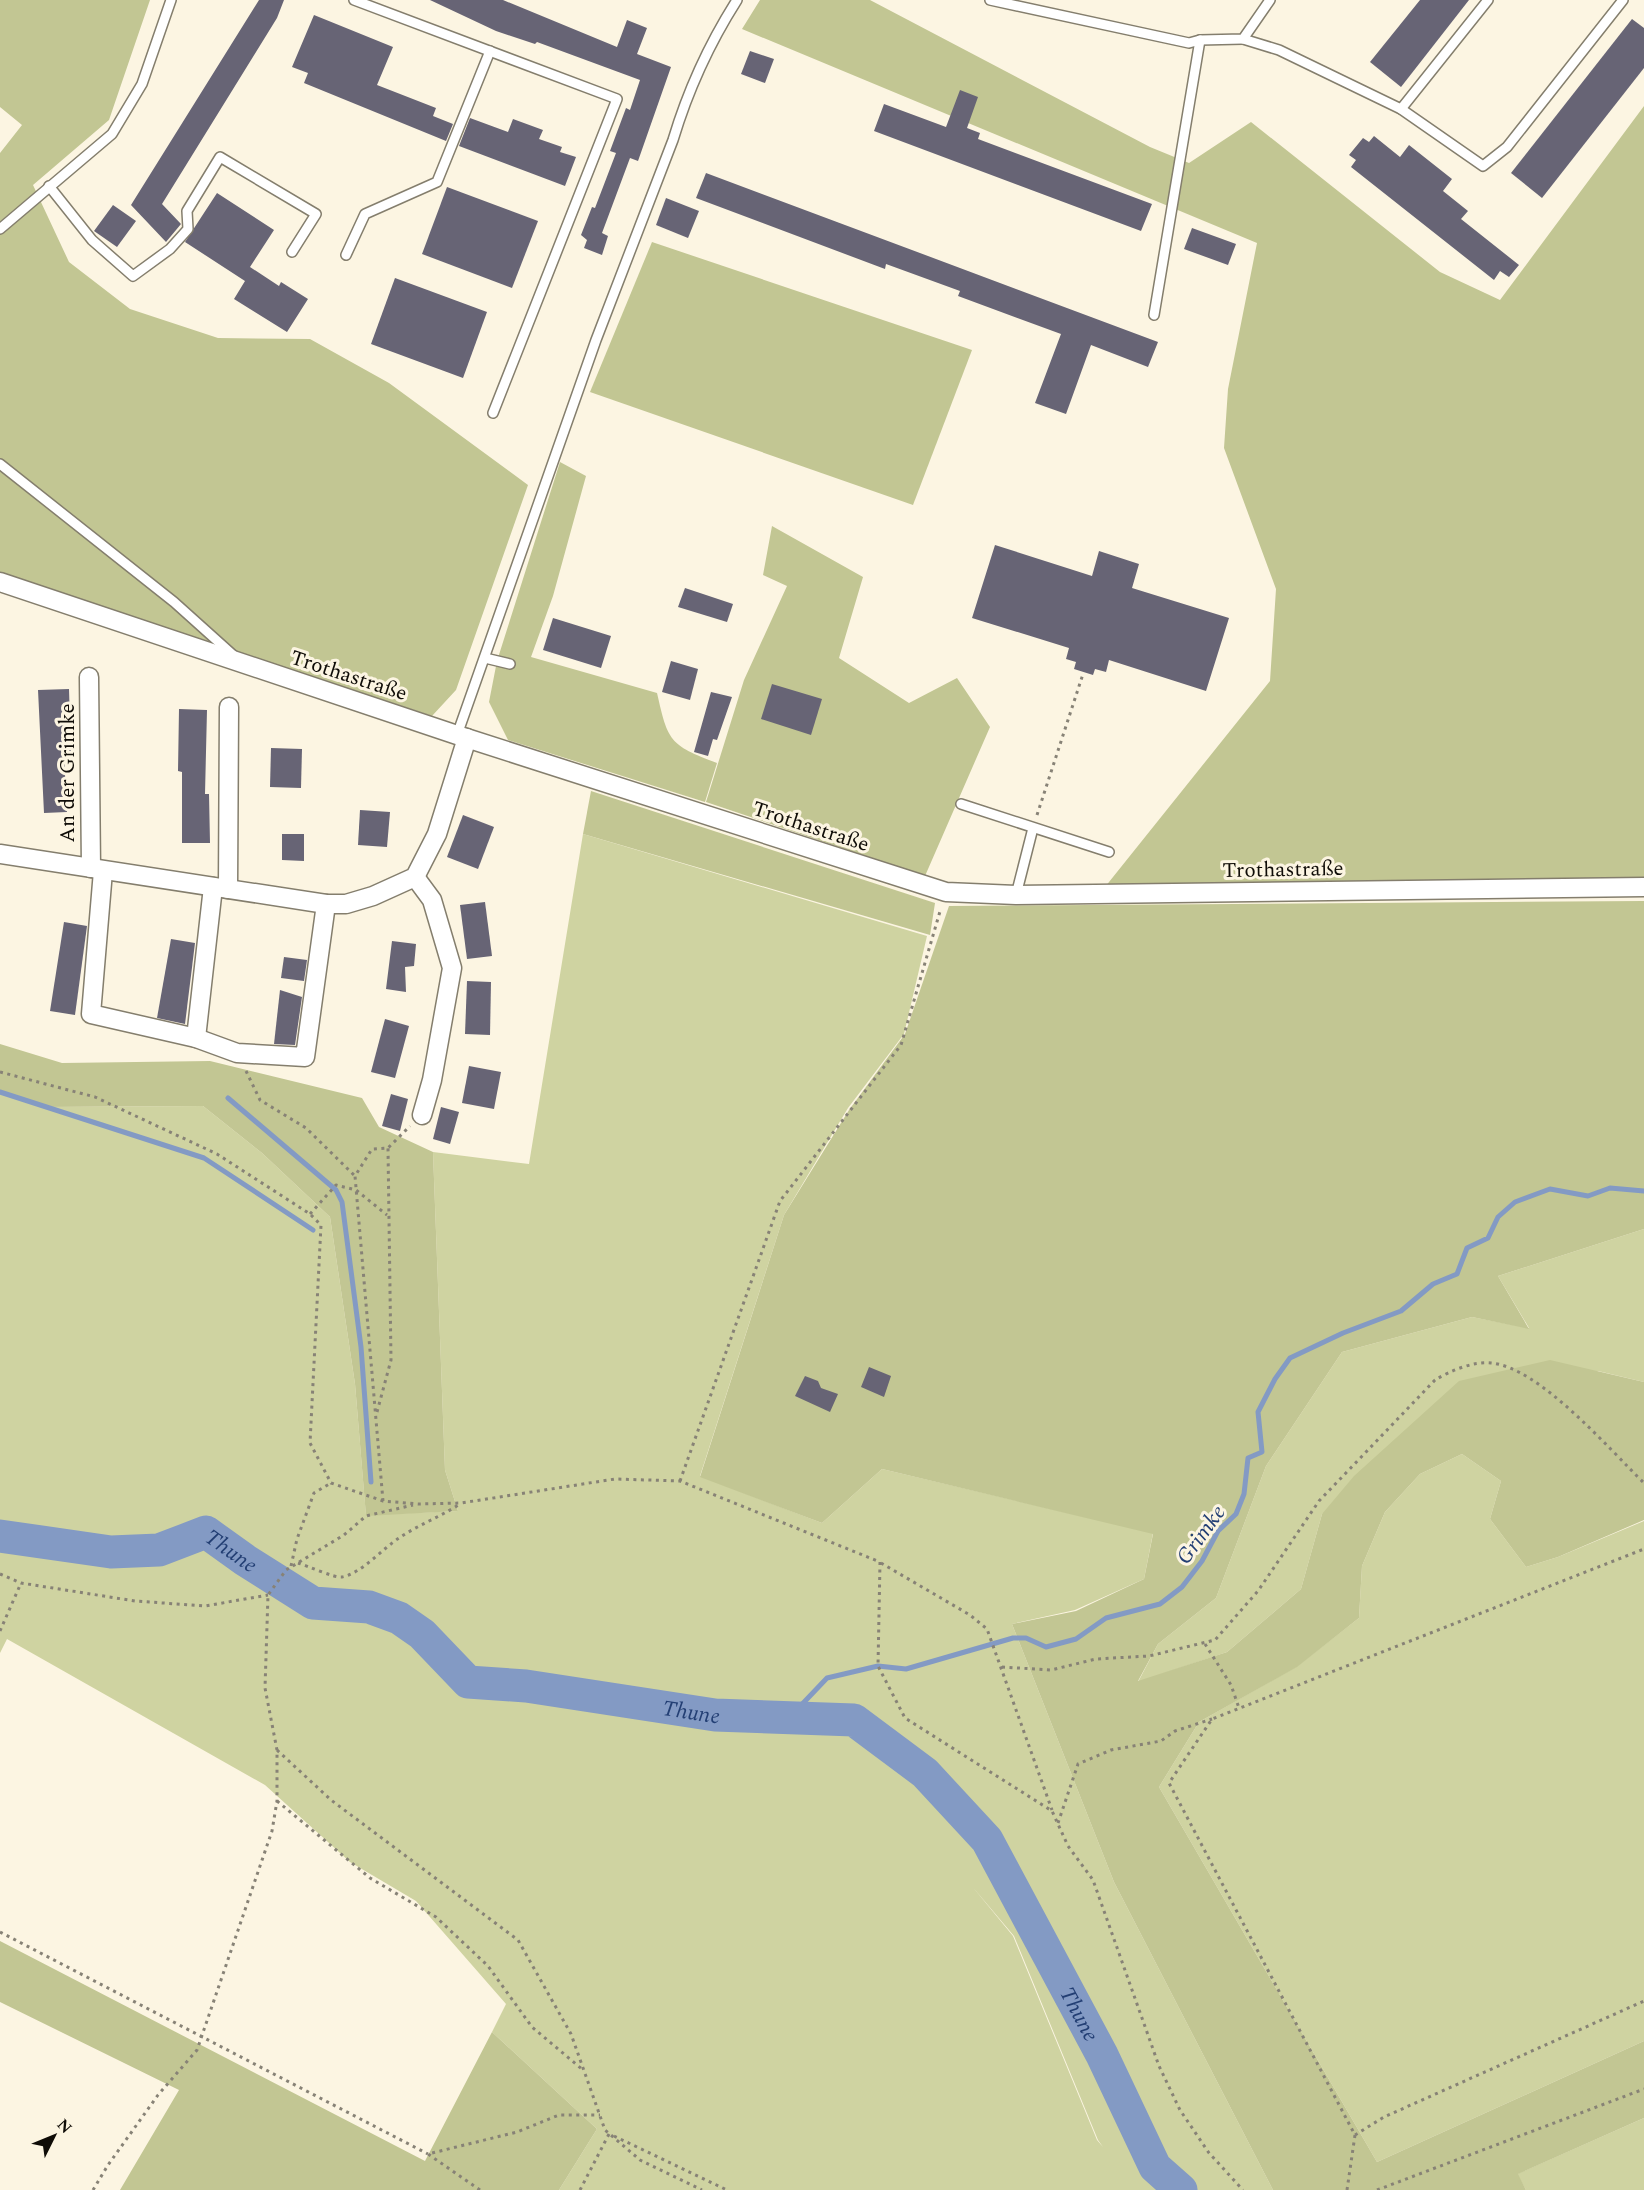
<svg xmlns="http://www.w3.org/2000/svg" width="1644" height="2190" viewBox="0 0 1644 2190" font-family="Spectral,serif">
  <rect width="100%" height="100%" fill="#fcf5e2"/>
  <g fill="#cfd3a1" fill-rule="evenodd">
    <path d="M583,834L927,936L904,1034L848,1108L784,1215L700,1476L822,1523L882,1469L1153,1533L1144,1579L1075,1610L1012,1624L1114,1882L1273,2190H559L597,2129L492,2032L506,2004L416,1901L350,1862L265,1785L7,1639L0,1653V1092L45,1107L203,1106L262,1153L330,1217L355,1384L366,1515L458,1511L445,1470L433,1152L529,1164ZM971,1885L1014,1936L1098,2140L1103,2147L1097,2140L1013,1936Z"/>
    <polygon points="1644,1229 1644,1382 1598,1371 1322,1514 1301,1589 1227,1652 1138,1682 1158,1644 1216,1598 1266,1466 1342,1352 1472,1317 1529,1328 1498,1276"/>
    <polygon points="1462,1454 1501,1481 1490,1519 1526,1567 1558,1557 1644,1521 1644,2041 1377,2162 1159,1787 1199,1722 1296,1667 1359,1618 1362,1566 1385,1512 1420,1474"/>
    <polygon points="1644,2118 1644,2190 1526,2190 1517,2174"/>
  </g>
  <g fill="#c2c693">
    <polygon points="0,0 150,0 109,120 33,185 69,262 130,309 218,338 310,339 389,383 528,485 456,690 432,716 0,573 0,153 22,125 0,107"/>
    <polygon points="760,0 870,0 1150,147 1189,163 1251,122 1440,272 1500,300 1644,106 1644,877 1105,887 1270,681 1276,589 1224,448 1228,389 1257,243 742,29"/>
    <polygon points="652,242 972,350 913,505 590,392"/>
    <path d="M560,462L586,476L553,596L531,657L657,693C668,741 669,745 717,763L705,802L508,740L489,702L497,661Z"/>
    <polygon points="772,526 863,577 839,658 909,703 957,678 990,727 925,876 706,802 744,680 787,586 763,575"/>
    <polygon points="591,791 935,903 930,935 583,834"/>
    <polygon points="1644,901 1644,1229 1498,1276 1529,1329 1472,1317 1342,1352 1266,1466 1216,1598 1158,1644 1138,1681 1227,1652 1301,1589 1322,1514 1354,1476 1459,1381 1550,1360 1644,1382 1644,1520 1558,1557 1526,1567 1490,1519 1501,1481 1462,1454 1420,1474 1385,1512 1362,1566 1359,1618 1297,1667 1199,1722 1159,1787 1377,2162 1644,2041 1644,2118 1518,2174 1526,2190 1273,2190 1114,1882 1012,1624 1076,1611 1144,1579 1153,1534 882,1469 822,1523 700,1477 784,1215 849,1110 905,1034 949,906"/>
    <polygon points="0,1044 62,1063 210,1061 362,1098 379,1127 433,1152 445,1470 458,1511 366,1516 355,1384 330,1217 262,1153 203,1106 45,1107 0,1092"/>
    <polygon points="0,1941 425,2161 492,2032 597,2129 559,2190 120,2190 179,2090 0,2002"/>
  </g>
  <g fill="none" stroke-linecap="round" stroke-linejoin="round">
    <g stroke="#839ac4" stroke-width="5">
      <polyline points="0,1092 204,1158 313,1230"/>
      <polyline points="228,1098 336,1190 342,1202 361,1347 371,1482"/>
      <polyline points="788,1719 827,1678 878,1666 906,1669 1013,1638 1026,1638 1046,1647 1076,1639 1106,1618 1160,1604 1182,1587 1202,1561 1218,1531 1236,1514 1244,1494 1248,1458 1262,1452 1258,1412 1275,1379 1290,1358 1343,1333 1401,1311 1433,1284 1457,1274 1467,1248 1488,1238 1498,1217 1515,1202 1550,1189 1588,1196 1610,1188 1644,1191"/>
    </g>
    <path stroke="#839ac4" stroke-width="33" id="s1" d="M0,1536L111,1552L159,1550L206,1532L245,1560L313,1603L369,1607L399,1618L422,1634L468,1682L526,1686L715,1715L854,1720L925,1773L987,1840L1102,2055L1155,2167L1181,2190"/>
  </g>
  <g fill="#676475">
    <polygon points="259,0 284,0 277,18 162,204 181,224 166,242 131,205"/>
    <polygon points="430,0 503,0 617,47 627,20 647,28 637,54 671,67 638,161 630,158 602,233 608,236 602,255 584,248 587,240 581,235 592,207 595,208 616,153 610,151 626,108 630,110 640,80 537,42 535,44 496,31"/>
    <polygon points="1420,0 1469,0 1401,87 1370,62"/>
    <polygon points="314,15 393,47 377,85 436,108 433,116 453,124 446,141 304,83 308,73 292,67"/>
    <polygon points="1632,19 1644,28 1644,68 1542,198 1511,173"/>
    <polygon points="750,51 774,59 765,83 741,74"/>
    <polygon points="960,90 978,97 967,128 980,133 978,139 1152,204 1141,231 874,131 884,104 946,127"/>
    <polygon points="470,118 508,132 513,119 543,130 539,139 562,147 560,152 576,157 565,186 459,146"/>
    <polygon points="1374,136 1400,157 1409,145 1452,179 1443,191 1468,211 1461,219 1519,265 1509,277 1500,271 1494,280 1351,167 1356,160 1349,155 1363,138 1369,142"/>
    <polygon points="706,173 1158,342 1148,367 1091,345 1066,414 1035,403 1061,334 958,296 960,291 886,264 885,269 696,198"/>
    <polygon points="447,187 538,221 512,288 422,254"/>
    <polygon points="217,193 274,230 250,267 279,286 281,282 308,299 287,332 234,299 245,281 185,242"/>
    <polygon points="666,198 699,211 688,238 656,225"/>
    <polygon points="113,205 136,221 117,247 94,231"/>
    <polygon points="1192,228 1236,244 1228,265 1184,249"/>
    <polygon points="395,278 487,312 463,378 371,344"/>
    <polygon points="995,545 1092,576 1099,551 1139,564 1132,588 1229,618 1206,691 1109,660 1106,672 1095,669 1093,675 1074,669 1076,662 1066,659 1069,648 972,618"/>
    <polygon points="685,588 733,604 727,622 678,607"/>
    <polygon points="553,618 611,636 601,668 543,650"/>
    <polygon points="671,661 698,669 690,700 662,692"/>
    <polygon points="772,684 822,699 811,735 761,719"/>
    <polygon points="69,689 71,754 64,755 67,812 44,813 38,690"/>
    <polygon points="711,692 732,697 717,740 713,739 708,756 694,752"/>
    <polygon points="179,709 207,710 205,794 209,794 210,843 182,843 182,772 178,771"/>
    <polygon points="271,748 302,749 301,788 270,787"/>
    <polygon points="360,810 390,812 387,847 358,845"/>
    <polygon points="463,815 494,827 478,869 447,857"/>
    <polygon points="282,834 304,834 304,861 282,860"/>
    <polygon points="485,902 492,956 467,959 460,905"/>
    <polygon points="64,922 87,926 75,1015 50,1011"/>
    <polygon points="171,939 195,943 185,1024 157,1018"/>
    <polygon points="392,941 416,944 414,966 405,967 406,992 386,989"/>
    <polygon points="284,957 307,960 304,981 281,978"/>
    <polygon points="467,981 491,982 490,1035 465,1034"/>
    <polygon points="280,990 302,997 295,1045 274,1044"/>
    <polygon points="385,1019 409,1026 395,1078 371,1072"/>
    <polygon points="469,1066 501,1072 494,1109 462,1103"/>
    <polygon points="391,1094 408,1099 400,1131 382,1126"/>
    <polygon points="441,1107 459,1112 450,1144 433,1139"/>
    <polygon points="869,1367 891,1376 884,1397 861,1387"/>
    <polygon points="805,1376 818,1381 821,1388 838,1394 830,1412 795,1396"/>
  </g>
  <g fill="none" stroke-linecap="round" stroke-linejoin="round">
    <defs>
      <g id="lane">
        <polyline points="354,0 617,99 493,413"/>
        <polyline points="990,0 1189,43 1200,40 1243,39 1270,0"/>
        <polyline points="1243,39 1279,50 1401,109 1483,166 1507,147 1623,0"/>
        <polyline points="1401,109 1488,0"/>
        <polyline points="49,186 92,240 133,276 170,249 188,229 187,211 220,157 316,214 292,252"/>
        <polyline points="0,229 112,134 142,84 171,0"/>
        <polyline points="346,255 365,214 437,182 490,51"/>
        <polyline points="1154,315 1200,40"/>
        <polyline points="0,464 174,602 233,655"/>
        <polyline points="485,658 510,664"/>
        <path d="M457,735L596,340L673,140C688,90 709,44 737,0"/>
        <polyline points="961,804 1109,852"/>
        <polyline points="1016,895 1033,828"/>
      </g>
      <g id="street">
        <polyline points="0,582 457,735 946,892 1016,895 1644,887"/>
        <polyline points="89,677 91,868"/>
        <polyline points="0,854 326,904 346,904 373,896 415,877 437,834 467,738"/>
        <polyline points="103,871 91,1014 196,1038 237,1053 305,1057 326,904"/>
        <polyline points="415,877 432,900 452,968 432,1080 422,1115"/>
        <polyline points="228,889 229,707"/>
        <polyline points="196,1038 213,887"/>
      </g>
    </defs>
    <use href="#lane" stroke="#847e6d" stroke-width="12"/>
    <use href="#street" stroke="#847e6d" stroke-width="21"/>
    <g stroke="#878276" stroke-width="3" stroke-dasharray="3 4.5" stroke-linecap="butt">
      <polyline points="1037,815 1083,674"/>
      <polyline points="246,1071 260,1100 306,1128 355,1176"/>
      <polyline points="0,1072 95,1097 217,1154 310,1214 321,1225 310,1443 331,1483 383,1501 418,1504 461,1503 615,1479 680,1481 880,1562 878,1666 905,1718 1052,1811 1068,1846 1093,1880 1159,2066 1180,2110 1209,2153 1243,2190"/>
      <polyline points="310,1214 336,1185 356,1190 387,1215"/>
      <polyline points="377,1412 391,1360 388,1148"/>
      <polyline points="680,1481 780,1201 901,1045 941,908"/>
      <polyline points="383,1501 355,1176 372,1149 388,1148 410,1126"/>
      <path d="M298,1563C308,1566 334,1578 342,1577C362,1573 382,1549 399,1538C418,1525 440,1517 460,1504"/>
      <polyline points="881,1563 970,1615 987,1629 1052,1810"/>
      <polyline points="291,1566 297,1539 314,1493 331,1483"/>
      <polyline points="0,1574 21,1583 135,1601 205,1606 268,1595"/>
      <polyline points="0,1631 21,1583"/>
      <polyline points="1205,1644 1231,1685 1239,1708"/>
      <path d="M1002,1667L1051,1670L1096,1659L1149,1656L1215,1640L1258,1591L1319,1501L1435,1380C1450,1371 1473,1361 1491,1363C1539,1367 1609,1449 1644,1483"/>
      <polyline points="277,1750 331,1800 518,1940 571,2034 605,2130 640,2160 702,2190"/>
      <polyline points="277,1801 370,1878 436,1917 488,1966 532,2027 583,2070"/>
      <polyline points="1058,1823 1078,1764 1111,1750 1161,1741 1175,1731 1212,1719"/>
      <polyline points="0,1932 428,2154"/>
      <polyline points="1355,2135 1384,2117 1644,2001"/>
      <polyline points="614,2136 727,2190"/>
      <polyline points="93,2190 108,2165 158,2095 197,2050 272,1831 277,1801 277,1750 265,1688 268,1595 286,1570 344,1535 366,1516 413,1505"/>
      <polyline points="480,2190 428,2154 517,2132 559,2115 600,2115"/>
      <polyline points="580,2190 609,2134"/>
      <polyline points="1347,2190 1355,2135 1169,1783 1212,1719 1644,1549"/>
      <polyline points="1377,2190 1644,2089"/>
    </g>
    <use href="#lane" stroke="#fff" stroke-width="9"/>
    <use href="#street" stroke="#fff" stroke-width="18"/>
  </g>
  <g text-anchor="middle" stroke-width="6" stroke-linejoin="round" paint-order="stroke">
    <g font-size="21" fill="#0f0c07" stroke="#fcf5e2">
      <text transform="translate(349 675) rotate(18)" y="7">Trothastraße</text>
      <text transform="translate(67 773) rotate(-90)" y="7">An der Grimke</text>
      <text transform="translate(811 826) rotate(18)" y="7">Trothastraße</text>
      <text transform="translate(1283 869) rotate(-1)" y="7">Trothastraße</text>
    </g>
    <g font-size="22" font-style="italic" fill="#233f74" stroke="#fcf5e2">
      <text transform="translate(1200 1534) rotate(-54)" y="8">Grimke</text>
      <text dy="8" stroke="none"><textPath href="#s1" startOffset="242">Thune</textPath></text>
      <text dy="8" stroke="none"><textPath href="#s1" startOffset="747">Thune</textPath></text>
      <text dy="8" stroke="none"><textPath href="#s1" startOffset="1287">Thune</textPath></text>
    </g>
  </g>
  <g transform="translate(54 2136) rotate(47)" stroke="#fcf5e2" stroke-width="4.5" paint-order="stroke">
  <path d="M0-4.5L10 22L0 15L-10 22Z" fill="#0f0c07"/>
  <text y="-9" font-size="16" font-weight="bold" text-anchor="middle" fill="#0f0c07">N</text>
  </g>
</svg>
